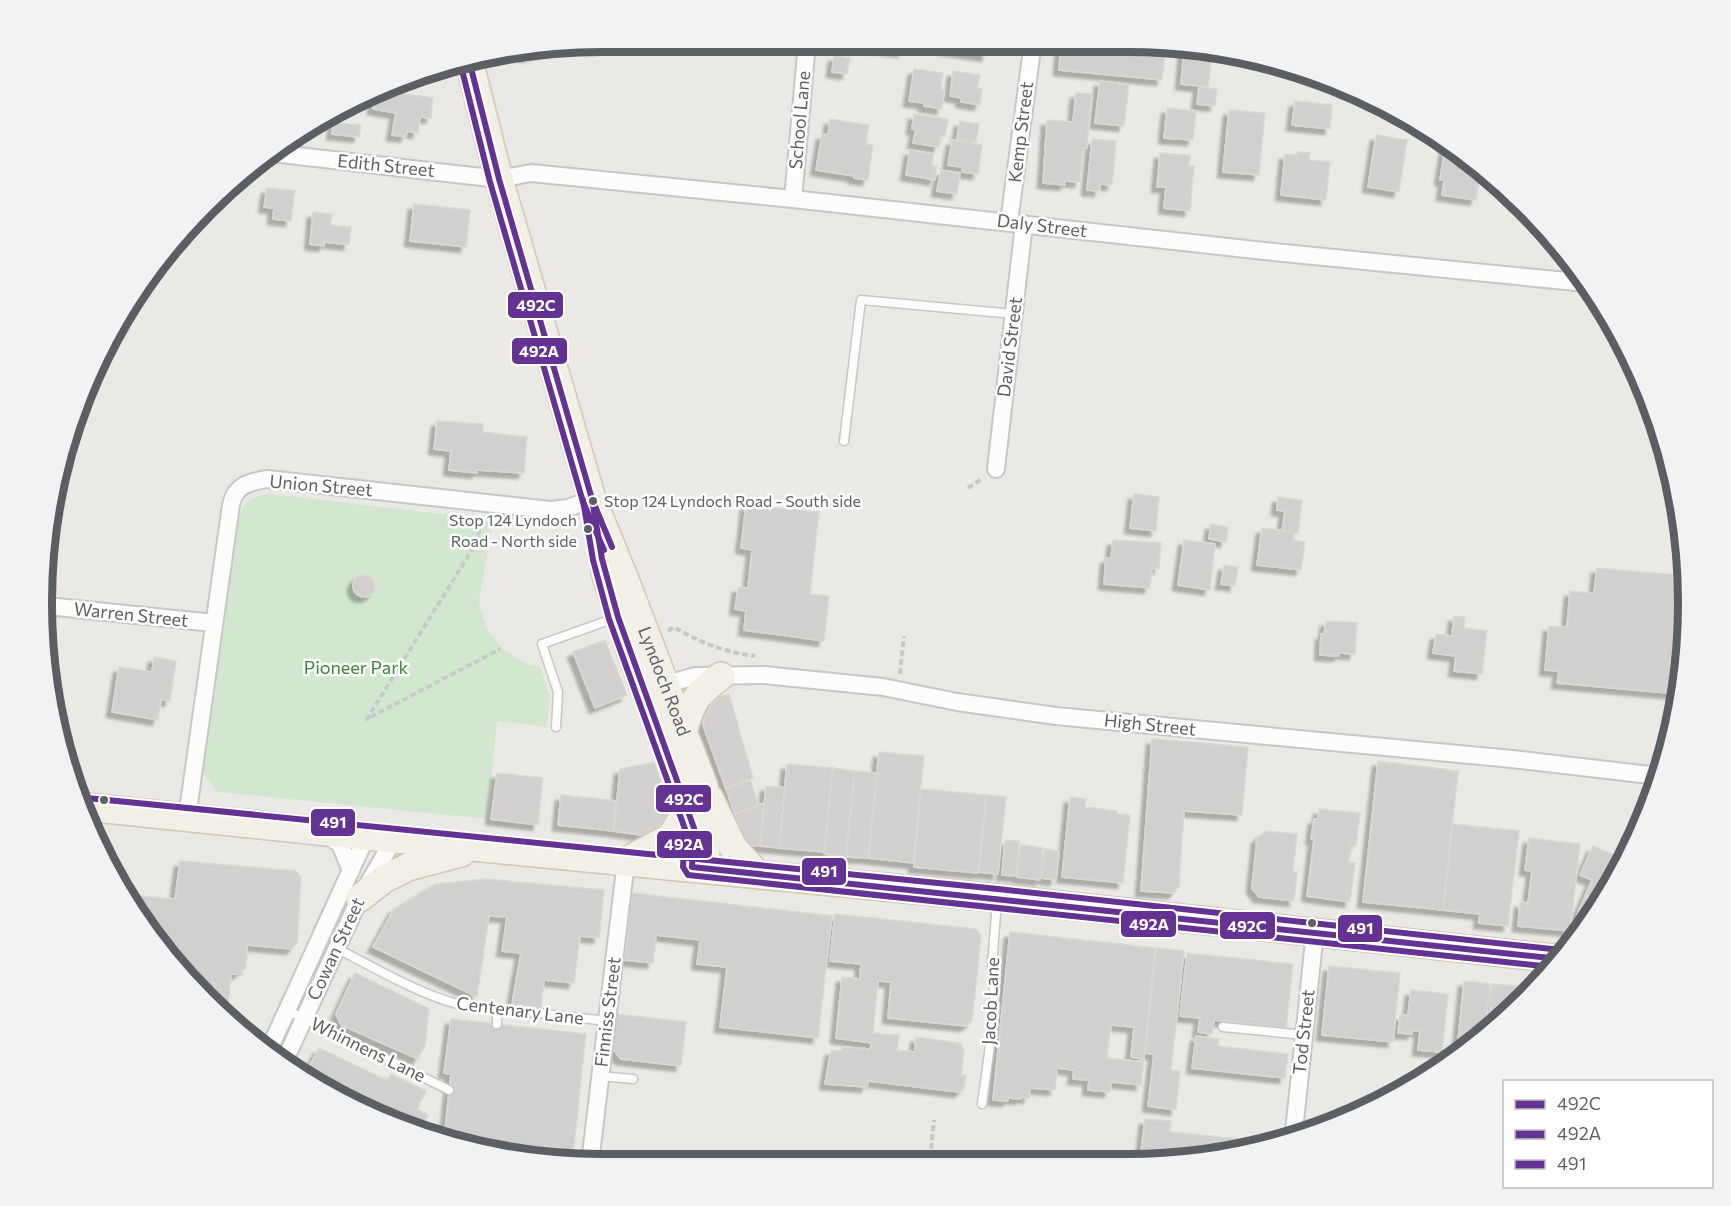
<svg xmlns="http://www.w3.org/2000/svg" width="1731" height="1206" viewBox="0 0 1731 1206" font-family="Commissioner,sans-serif">
  <defs>
    <filter id="shadow"><feDropShadow dx="-5.5" dy="5.5" stdDeviation="1.5" flood-color="#0004"/></filter>
  </defs>
  <rect width="100%" height="100%" fill="#eae9e5"/>
  <path fill="#d3e7d0" d="M272,494L493,520L479,603L487,629L503,649L527,664L540,666L550,697L547,727L497,721L487,819L218,792L203,774L238,522C243,501 250,496 272,494Z"/>
  <g fill="#d1d0ce" stroke="#dad8d4" stroke-width="1.5" filter="url(#shadow)">
    <polygon points="858,42 905,42 903,52 858,45"/>
    <polygon points="943,42 989,42 987,56 942,49"/>
    <polygon points="1061,42 1096,42 1166,48 1162,80 1059,70"/>
    <polygon points="563,47 525,57 524,52"/>
    <polygon points="1184,48 1212,50 1208,87 1181,84"/>
    <polygon points="834,56 850,58 847,74 832,72"/>
    <polygon points="914,69 943,73 941,89 944,90 942,109 924,106 924,103 909,101"/>
    <polygon points="953,71 980,75 977,88 982,89 980,105 961,102 962,98 950,96"/>
    <polygon points="1100,81 1129,85 1124,126 1095,123"/>
    <polygon points="1199,87 1217,89 1215,106 1197,104"/>
    <polygon points="390,92 433,98 431,118 420,117 418,133 407,131 406,137 392,135 396,113 373,109 374,99"/>
    <polygon points="1076,93 1092,94 1087,148 1083,148 1080,182 1065,181 1065,185 1043,183 1047,120 1073,122"/>
    <polygon points="1295,101 1332,105 1330,129 1292,125"/>
    <polygon points="1167,108 1196,111 1193,140 1164,138"/>
    <polygon points="1229,110 1265,113 1259,175 1223,172"/>
    <polygon points="914,114 948,119 945,136 941,135 939,147 913,143 916,130 912,129"/>
    <polygon points="830,119 869,125 866,144 873,145 868,180 854,178 854,176 816,170 822,134 828,135"/>
    <polygon points="960,121 979,124 976,142 957,139"/>
    <polygon points="334,123 361,125 359,137 332,134"/>
    <polygon points="1376,135 1407,140 1399,192 1368,187"/>
    <polygon points="1092,139 1116,141 1112,185 1100,184 1100,191 1087,190"/>
    <polygon points="952,140 982,145 978,174 962,172 962,167 948,165"/>
    <polygon points="1445,148 1480,176 1476,200 1442,195 1444,180 1440,180"/>
    <polygon points="910,150 933,154 932,165 937,166 935,180 906,175"/>
    <polygon points="1297,152 1310,153 1309,160 1330,162 1326,200 1281,195 1285,154 1297,155"/>
    <polygon points="1160,153 1190,155 1189,166 1194,166 1190,211 1164,208 1166,187 1157,187"/>
    <polygon points="941,170 960,173 957,194 937,191"/>
    <polygon points="267,188 295,191 291,221 273,219 274,208 264,207"/>
    <polygon points="414,204 470,210 466,247 410,241"/>
    <polygon points="313,212 332,214 330,225 351,227 349,245 325,242 324,246 310,244"/>
    <polygon points="437,421 483,424 483,432 527,437 524,473 477,470 477,473 449,470 451,451 434,449"/>
    <polygon points="1134,494 1159,497 1156,531 1130,528"/>
    <polygon points="1278,497 1302,500 1298,533 1282,531 1285,511 1277,510"/>
    <polygon points="746,505 819,512 810,594 829,596 824,641 744,630 746,611 735,609 738,587 748,588 752,550 741,548"/>
    <polygon points="1211,524 1228,527 1226,542 1209,539"/>
    <polygon points="1262,528 1294,532 1293,540 1305,542 1301,570 1257,565"/>
    <polygon points="1113,540 1161,543 1159,569 1152,568 1150,588 1104,584 1106,558 1111,558"/>
    <polygon points="1184,540 1215,544 1210,590 1178,585"/>
    <polygon points="1224,565 1238,567 1235,586 1221,584"/>
    <polygon points="1597,568 1686,576 1687,613 1679,694 1557,683 1559,671 1545,670 1549,626 1567,627 1570,591 1594,593"/>
    <circle cx="364" cy="586" r="11"/>
    <polygon points="1454,616 1465,617 1464,628 1487,631 1482,674 1454,671 1456,656 1433,653 1436,634 1452,636"/>
    <polygon points="1326,621 1357,623 1355,654 1339,653 1339,656 1320,655 1321,634 1324,635"/>
    <polygon points="605,640 627,695 595,708 573,652"/>
    <polygon points="154,657 176,661 170,701 161,699 158,720 112,712 119,667 152,672"/>
    <polygon points="50,687 63,689 60,719"/>
    <polygon points="729,694 753,778 726,789 703,725 704,719 712,703 719,697"/>
    <polygon points="1152,739 1248,747 1242,815 1184,811 1179,886 1174,893 1141,891"/>
    <polygon points="879,752 924,756 913,863 868,858"/>
    <polygon points="1378,761 1458,771 1443,910 1363,902"/>
    <polygon points="654,762 667,797 669,815 656,830 641,835 614,831 620,769"/>
    <polygon points="787,764 833,768 825,852 779,848"/>
    <polygon points="833,768 855,771 846,857 824,854"/>
    <polygon points="855,771 877,773 868,858 846,857"/>
    <polygon points="497,773 543,778 538,825 491,819"/>
    <polygon points="750,780 759,805 735,814 726,789"/>
    <polygon points="766,786 785,787 779,848 760,846"/>
    <polygon points="921,789 986,795 978,873 914,867"/>
    <polygon points="561,795 616,801 613,831 558,825"/>
    <polygon points="987,795 1006,797 998,874 979,872"/>
    <polygon points="1070,797 1086,799 1085,807 1117,811 1117,814 1130,815 1123,883 1062,877"/>
    <polygon points="764,803 760,846 746,845 735,814"/>
    <polygon points="1319,809 1360,813 1356,846 1351,846 1349,862 1355,863 1350,902 1307,896 1314,839 1311,839 1314,819 1318,819"/>
    <polygon points="1453,824 1519,831 1508,926 1479,923 1480,914 1443,910"/>
    <polygon points="1266,831 1297,834 1293,872 1297,872 1294,901 1259,897 1252,888 1257,838"/>
    <polygon points="1529,838 1580,844 1570,931 1518,926 1520,902 1528,903 1532,871 1525,870"/>
    <polygon points="1005,840 1019,841 1016,876 1002,875"/>
    <polygon points="1021,845 1043,848 1040,880 1017,877"/>
    <polygon points="1593,846 1626,860 1588,920 1577,915 1592,880 1580,875"/>
    <polygon points="1045,849 1059,851 1056,880 1042,878"/>
    <polygon points="180,861 296,871 301,877 297,942 292,949 247,945 246,968 237,974 231,974 227,1016 181,973 129,895 175,899"/>
    <polygon points="486,879 604,890 599,938 580,936 574,983 544,980 541,1008 512,1004 521,953 502,951 507,917 489,916 477,997 373,947 394,909 435,884"/>
    <polygon points="632,893 832,916 818,1038 720,1027 727,967 697,964 700,940 656,935 653,963 624,960"/>
    <polygon points="835,914 976,929 981,936 972,1021 966,1026 888,1018 891,982 878,981 873,1033 899,1035 897,1050 915,1052 916,1037 960,1043 964,1049 961,1076 966,1075 964,1088 959,1092 868,1081 867,1087 825,1084 831,1050 840,1051 844,1047 870,1049 872,1043 836,1038 842,977 860,979 861,964 830,961"/>
    <polygon points="1010,932 1155,948 1144,1059 1131,1057 1134,1027 1111,1025 1107,1058 1143,1062 1141,1085 1111,1082 1110,1092 1088,1090 1089,1080 1073,1079 1074,1070 1057,1068 1055,1090 1030,1088 1029,1098 1021,1097 1021,1099 1008,1098 1008,1101 993,1100"/>
    <polygon points="1157,948 1184,951 1171,1070 1180,1071 1176,1110 1148,1106 1154,1054 1145,1053"/>
    <polygon points="1187,953 1293,964 1286,1028 1214,1020 1212,1034 1198,1032 1200,1018 1180,1016"/>
    <polygon points="1329,966 1400,973 1393,1042 1322,1035"/>
    <polygon points="355,973 429,1009 425,1045 418,1059 341,1025 336,1014"/>
    <polygon points="1464,981 1490,984 1485,1033 1457,1052"/>
    <polygon points="1492,984 1528,987 1527,994 1498,1025 1488,1031"/>
    <polygon points="1411,990 1448,994 1442,1052 1418,1050 1420,1031 1412,1031 1412,1034 1398,1033 1400,1015 1408,1015"/>
    <polygon points="616,1014 686,1022 681,1066 621,1059 612,1048"/>
    <polygon points="451,1019 586,1034 572,1163 458,1145 444,1140 451,1074 444,1073"/>
    <polygon points="1196,1036 1219,1039 1218,1046 1288,1054 1285,1078 1192,1068"/>
    <polygon points="319,1048 388,1081 391,1074 426,1091 417,1109 428,1115 420,1131 355,1106 305,1075"/>
    <polygon points="1145,1119 1171,1121 1170,1132 1261,1141 1202,1159 1140,1160"/>
    <polygon points="701,1153 721,1155 720,1162 700,1162"/>
    <polygon points="599,1156 655,1162 598,1163"/>
  </g>
  <g fill="none" stroke-linecap="round" stroke-linejoin="round">
    <defs>
      <g id="lane">
        <polyline points="844,441 861,300 1014,314"/>
        <polyline points="556,727 558,692 542,644 615,618"/>
        <path d="M336,948C375,968 415,992 457,1004L607,1021"/>
        <polyline points="287,1010 449,1090"/>
        <polyline points="497,1024 497,1010"/>
        <polyline points="1223,1027 1304,1035"/>
        <polyline points="600,1076 633,1079"/>
        <polyline points="982,1104 995,1008 992,965 997,901"/>
      </g>
      <g id="street">
        <polyline points="272,153 499,179 531,173 793,199 1264,251 1586,283"/>
        <polyline points="793,199 807,42"/>
        <polyline points="1009,222 1033,42"/>
        <polyline points="996,469 1024,224"/>
        <polyline points="47,606 214,623"/>
        <polyline points="657,687 695,676 764,675 883,687 957,702 1056,716 1512,759 1659,776"/>
        <path d="M187,818L231,505C235,485 249,482 267,479L550,510L568,508L592,499"/>
        <polyline points="325,834 340,844 351,871"/>
        <polyline points="268,1052 366,837"/>
        <polyline points="284,1062 360,898 394,839"/>
        <polyline points="1294,1131 1315,932"/>
        <polyline points="590,1163 626,861"/>
      </g>
      <g id="primary">
        <path id="s1" d="M469,60L499,179L592,499L624,577L704,786L708,814L705,869"/>
        <polyline points="605,572 630,650 689,807 694,828 694,839"/>
        <path d="M683,732C692,701 695,695 721,676"/>
        <polyline points="710,799 733,847 757,874"/>
        <polyline points="86,807 483,848 997,898 1560,959"/>
        <polyline points="626,861 671,837 689,807"/>
        <polyline points="360,898 384,879 408,867 461,853"/>
      </g>
    </defs>
    <use href="#lane" stroke="#c7c7c7" stroke-width="11"/>
    <use href="#street" stroke="#c7c7c7" stroke-width="20"/>
    <use href="#primary" stroke="#d2c8b3" stroke-width="30"/>
    <g stroke="#c5cac8" stroke-width="4" stroke-dasharray="6 3" stroke-linecap="butt">
      <polyline points="968,488 983,478"/>
      <polyline points="482,521 475,545 367,719 500,649"/>
      <path d="M668,631L674,627C700,643 725,652 755,656"/>
      <polyline points="900,674 904,636"/>
      <polyline points="931,1149 934,1120"/>
    </g>
    <use href="#lane" stroke="#fcfcfb" stroke-width="8"/>
    <use href="#street" stroke="#fcfcfb" stroke-width="16"/>
    <use href="#primary" stroke="#f2efe7" stroke-width="27"/>
    <defs>
      <g id="bus-1">
        <polyline points="469,60 499,179 592,499 612,547"/>
        <polyline points="592,499 602,559 618,617 694,828 692,867 1560,959"/>
      </g>
      <g id="bus-2">
        <polyline points="460,62 490,182 583,502 604,550"/>
        <polyline points="583,500 593,560 609,619 685,829 683,867 688,875 1552,967"/>
      </g>
      <polyline id="bus-3" points="87,798 998,889 1561,950"/>
    </defs>
    <use href="#bus-1" stroke="#fff" stroke-width="10"/>
    <use href="#bus-2" stroke="#fff" stroke-width="10"/>
    <use href="#bus-3" stroke="#fff" stroke-width="10"/>
    <use href="#bus-1" stroke="#633293" stroke-width="6"/>
    <use href="#bus-2" stroke="#633293" stroke-width="6"/>
    <use href="#bus-3" stroke="#633293" stroke-width="6"/>
  </g>
  <g fill="#5b5f63" stroke="#fff" stroke-width="2">
    <circle cx="593" cy="501" r="5"/>
    <circle cx="588" cy="529" r="5"/>
    <circle cx="104" cy="800" r="5"/>
    <circle cx="1312" cy="923" r="5"/>
  </g>
  <g text-anchor="middle" stroke-width="5" stroke-linejoin="round" paint-order="stroke">
    <g font-size="16" fill="#5b5f63" stroke="#fff" text-anchor="start">
      <text x="604" y="507">Stop 124 Lyndoch Road - South side</text>
      <text x="577" y="526" text-anchor="end">Stop 124 Lyndoch<tspan x="577" dy="21">Road - North side</tspan></text>
    </g>
    <g font-size="18" fill="#5b5f63" stroke="#fff">
      <text transform="translate(800 120) rotate(-85)" y="6">School Lane</text>
      <text transform="translate(1021 132) rotate(-83)" y="6">Kemp Street</text>
      <text transform="translate(386 166) rotate(6)" y="6">Edith Street</text>
      <text transform="translate(1042 226) rotate(7)" y="6">Daly Street</text>
      <text transform="translate(1010 347) rotate(-83)" y="6">David Street</text>
      <text transform="translate(321 486) rotate(5)" y="6">Union Street</text>
      <text transform="translate(131 615) rotate(6)" y="6">Warren Street</text>
      <text dy="6" stroke="none"><textPath href="#s1" startOffset="652">Lyndoch Road</textPath></text>
      <text transform="translate(1150 725) rotate(6)" y="6">High Street</text>
      <text transform="translate(336 949) rotate(-65)" y="6">Cowan Street</text>
      <text transform="translate(991 1001) rotate(-87)" y="6">Jacob Lane</text>
      <text transform="translate(520 1011) rotate(7)" y="6">Centenary Lane</text>
      <text transform="translate(608 1012) rotate(-83)" y="6">Finniss Street</text>
      <text transform="translate(1304 1032) rotate(-84)" y="6">Tod Street</text>
      <text transform="translate(368 1050) rotate(26)" y="6">Whinnens Lane</text>
    </g>
    <g font-size="18" fill="#378637" stroke="#fff">
      <text x="356" y="674">Pioneer Park</text>
    </g>
  </g>
  <path d="M0 0H1731V1206H0ZM602 52H1128A550 550 0 0 1 1678 602V604A550 550 0 0 1 1128 1154H602A550 550 0 0 1 52 604V602A550 550 0 0 1 602 52Z" fill="#f2f2f3" fill-rule="evenodd"/>
  <path fill="none" stroke="#5b5f63" stroke-width="8" d="M602 52H1128A550 550 0 0 1 1678 602V604A550 550 0 0 1 1128 1154H602A550 550 0 0 1 52 604V602A550 550 0 0 1 602 52Z"/>
  <g stroke="#fff" stroke-width="2">
    <rect x="507" y="291" width="57" height="28" rx="6" fill="#633293"/>
    <rect x="511" y="337" width="57" height="28" rx="6" fill="#633293"/>
    <rect x="655" y="784" width="57" height="29" rx="6" fill="#633293"/>
    <rect x="310" y="808" width="46" height="29" rx="6" fill="#633293"/>
    <rect x="656" y="830" width="57" height="29" rx="6" fill="#633293"/>
    <rect x="801" y="857" width="46" height="29" rx="6" fill="#633293"/>
    <rect x="1120" y="910" width="57" height="28" rx="6" fill="#633293"/>
    <rect x="1219" y="911" width="57" height="29" rx="6" fill="#633293"/>
    <rect x="1337" y="914" width="46" height="29" rx="6" fill="#633293"/>
  </g>
  <g font-size="16" text-anchor="middle" font-weight="bold" fill="#fff">
    <text x="536" y="311">492C</text>
    <text x="539" y="357">492A</text>
    <text x="684" y="805">492C</text>
    <text x="333" y="828">491</text>
    <text x="684" y="850">492A</text>
    <text x="824" y="877">491</text>
    <text x="1149" y="930">492A</text>
    <text x="1247" y="932">492C</text>
    <text x="1360" y="934">491</text>
  </g>
  <rect x="1503" y="1080" width="210" height="108" fill="#ffffff" stroke="#bdbfc1" stroke-width="1.5"/>
  <rect x="1515" y="1100" width="30" height="9" fill="#633293" stroke="#bdbfc1" stroke-width="1.5"/>
  <text x="1557" y="1110" font-size="18" fill="#5b5f63">492C</text>
  <rect x="1515" y="1130" width="30" height="9" fill="#633293" stroke="#bdbfc1" stroke-width="1.5"/>
  <text x="1557" y="1140" font-size="18" fill="#5b5f63">492A</text>
  <rect x="1515" y="1160" width="30" height="9" fill="#633293" stroke="#bdbfc1" stroke-width="1.5"/>
  <text x="1557" y="1170" font-size="18" fill="#5b5f63">491</text>
</svg>
